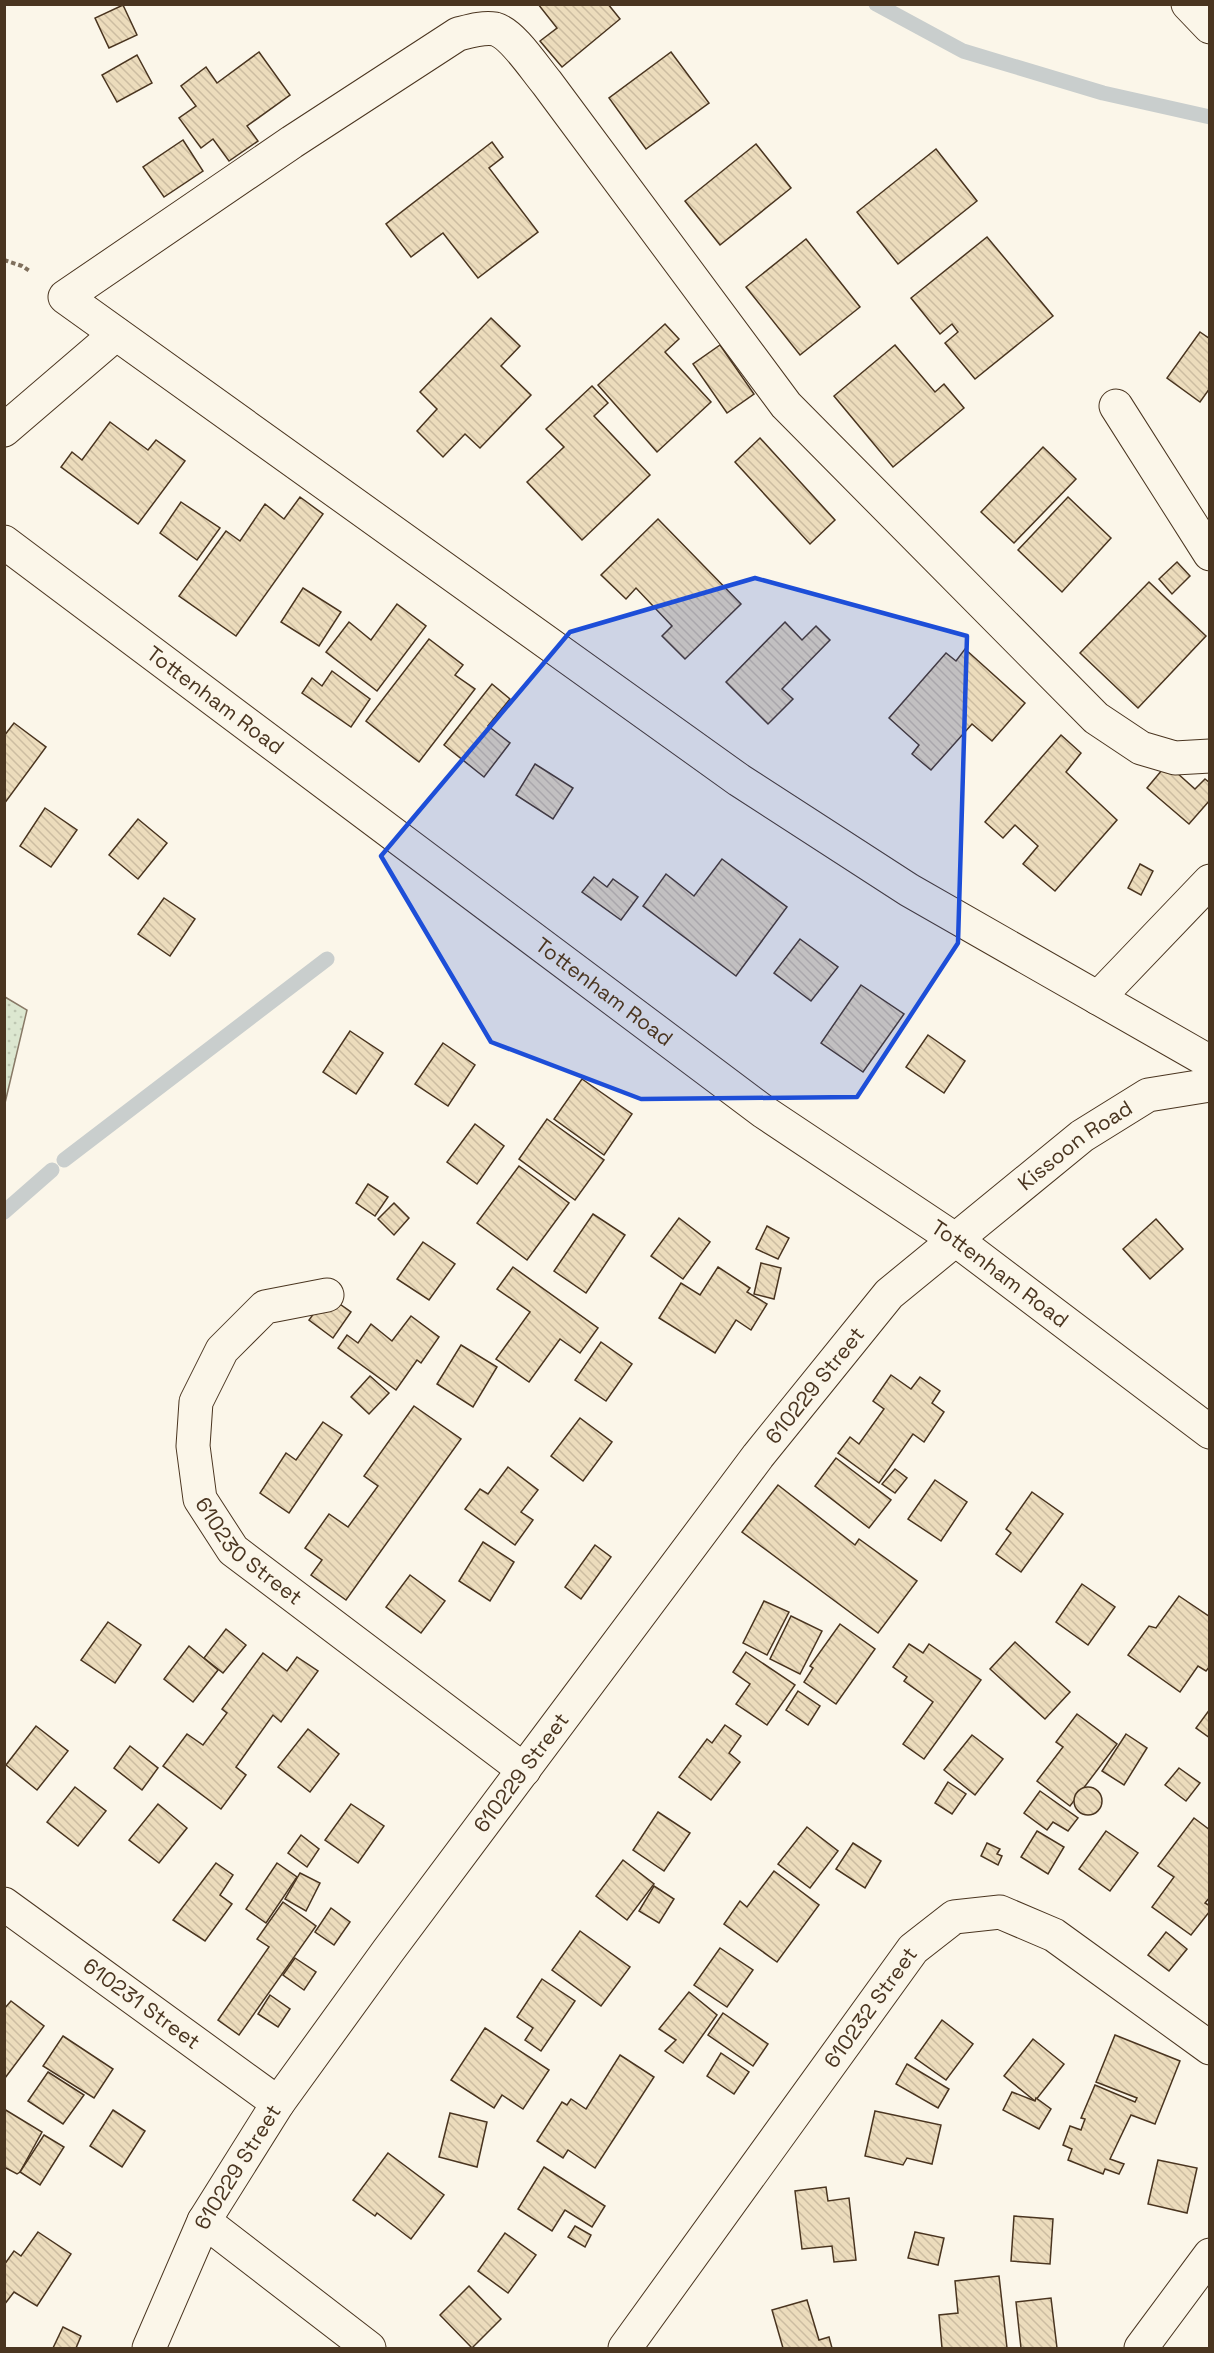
<svg xmlns="http://www.w3.org/2000/svg" width="1214" height="2353" viewBox="0 0 1214 2353" font-family="'Space Grotesk',sans-serif">
  <defs>
    <pattern id="grass-dots" width="8" height="8" patternUnits="userSpaceOnUse" patternTransform="scale(1.5)"><rect width="8" height="8" fill="#dce7d0"/><path d="M2 2h.1M6 6h.1" fill="none" stroke="#bec7b2" stroke-width="1.8" stroke-linecap="round"/></pattern>
    <pattern id="building-back-hatch" width="6" height="6" patternUnits="userSpaceOnUse" patternTransform="scale(1.5)"><rect width="6" height="6" fill="#ecdcbc"/><path d="M-1 5l2 2M0 0l6 6M5-1l2 2" fill="none" stroke="#ccbda1"/></pattern>
  </defs>
  <rect width="100%" height="100%" fill="#fbf6e9"/>
  <polygon fill="url(#grass-dots)" stroke="#887966" stroke-width="1.5" points="5,997 27,1010 5,1103"/>
  <g fill="none" stroke-linecap="round" stroke-linejoin="round">
    <g stroke="#c9cecd" stroke-width="15">
      <polyline points="876,4 963,51 1103,93 1210,117"/>
      <polyline points="64,1160 327,959"/>
      <polyline points="4,1212 52,1170"/>
    </g>
  </g>
  <g fill="url(#building-back-hatch)" stroke="#4a3520" stroke-width="1.5">
    <polygon points="538,4 608,4 620,19 562,67 540,41 557,28"/>
    <polygon points="123,5 137,35 109,48 95,18"/>
    <polygon points="259,52 290,95 247,126 258,141 229,161 213,139 201,148 179,118 196,106 181,86 206,67 217,83"/>
    <polygon points="671,52 709,103 646,149 609,98"/>
    <polygon points="137,55 152,83 117,102 102,75"/>
    <polygon points="183,140 203,171 164,197 143,167"/>
    <polygon points="492,142 503,157 489,168 538,232 478,278 443,233 411,257 386,224"/>
    <polygon points="756,144 791,188 720,245 685,201"/>
    <polygon points="936,149 977,201 898,264 857,212"/>
    <polygon points="987,237 1053,316 975,379 945,343 958,332 952,324 940,334 911,298"/>
    <polygon points="806,239 860,307 800,355 746,287"/>
    <polygon points="491,318 520,346 501,366 531,395 480,448 465,434 443,457 417,431 437,409 420,392"/>
    <polygon points="665,324 679,339 665,352 711,402 657,452 598,385"/>
    <polygon points="1200,332 1210,339 1210,388 1200,402 1167,378"/>
    <polygon points="720,345 754,394 727,413 693,364"/>
    <polygon points="895,345 935,392 944,384 964,408 893,467 834,396"/>
    <polygon points="592,386 608,403 594,416 650,475 582,540 527,482 564,447 546,429"/>
    <polygon points="110,422 148,450 156,440 185,461 138,524 61,467 72,452 82,460"/>
    <polygon points="760,438 835,520 810,544 735,462"/>
    <polygon points="1043,447 1076,479 1014,543 981,512"/>
    <polygon points="300,497 323,514 236,636 179,596 226,531 240,541 265,504 284,519"/>
    <polygon points="1068,497 1111,538 1062,592 1018,550"/>
    <polygon points="181,502 220,528 197,560 160,533"/>
    <polygon points="658,519 741,604 685,659 662,636 672,626 636,588 626,599 601,575"/>
    <polygon points="1177,562 1190,576 1172,594 1159,579"/>
    <polygon points="1149,582 1206,636 1138,708 1080,653"/>
    <polygon points="303,588 341,612 319,646 281,622"/>
    <polygon points="397,604 426,626 377,691 326,652 349,622 371,640"/>
    <polygon points="785,622 802,640 816,626 830,640 782,689 793,699 768,724 726,682"/>
    <polygon points="429,639 463,665 455,675 475,689 419,762 366,721"/>
    <polygon points="965,649 1025,703 992,741 972,724 931,770 912,754 919,745 889,718 946,653 956,661"/>
    <polygon points="332,671 370,699 351,727 302,693 312,678 322,686"/>
    <polygon points="492,684 510,699 488,726 510,743 484,777 444,745"/>
    <polygon points="14,723 46,747 4,804 4,736"/>
    <polygon points="1061,735 1081,753 1066,772 1117,820 1055,891 1023,864 1038,846 1015,825 1003,838 985,822"/>
    <polygon points="535,764 573,788 553,819 516,795"/>
    <polygon points="1167,764 1195,789 1205,779 1210,783 1210,800 1189,824 1147,788"/>
    <polygon points="45,808 77,830 51,867 20,846"/>
    <polygon points="138,819 167,843 138,879 109,855"/>
    <polygon points="722,859 787,907 736,976 643,906 666,874 694,896"/>
    <polygon points="1140,864 1153,871 1141,895 1128,888"/>
    <polygon points="594,877 607,887 613,879 638,897 621,920 582,892"/>
    <polygon points="164,898 195,919 170,956 138,934"/>
    <polygon points="800,939 838,967 811,1001 774,973"/>
    <polygon points="861,985 904,1014 863,1072 821,1043"/>
    <polygon points="350,1031 383,1053 356,1094 323,1072"/>
    <polygon points="928,1035 965,1061 944,1093 906,1067"/>
    <polygon points="443,1043 475,1065 448,1106 415,1084"/>
    <polygon points="582,1079 632,1114 604,1155 554,1119"/>
    <polygon points="547,1119 604,1160 575,1200 519,1159"/>
    <polygon points="475,1124 504,1146 477,1184 447,1162"/>
    <polygon points="519,1166 569,1203 527,1260 477,1223"/>
    <polygon points="368,1184 388,1197 375,1216 356,1203"/>
    <polygon points="394,1203 409,1218 394,1235 378,1219"/>
    <polygon points="593,1214 625,1235 586,1293 554,1271"/>
    <polygon points="679,1218 710,1242 683,1279 651,1256"/>
    <polygon points="1156,1219 1183,1249 1150,1279 1123,1249"/>
    <polygon points="767,1226 789,1238 778,1259 756,1249"/>
    <polygon points="423,1242 455,1264 429,1300 397,1279"/>
    <polygon points="761,1263 781,1268 774,1299 754,1294"/>
    <polygon points="513,1267 598,1328 580,1353 560,1339 529,1382 496,1359 530,1312 497,1289"/>
    <polygon points="718,1267 750,1288 747,1292 767,1304 751,1330 736,1320 715,1353 659,1318 681,1283 700,1295"/>
    <polygon points="327,1295 351,1312 333,1338 309,1320"/>
    <polygon points="411,1316 439,1337 421,1363 417,1360 396,1390 338,1348 347,1335 358,1343 371,1324 392,1341"/>
    <polygon points="601,1342 632,1364 606,1401 575,1380"/>
    <polygon points="461,1345 497,1367 473,1407 437,1384"/>
    <polygon points="891,1375 911,1389 920,1377 940,1391 932,1403 944,1412 924,1442 913,1434 879,1483 838,1453 850,1437 859,1444 884,1409 873,1401"/>
    <polygon points="370,1376 389,1393 369,1414 351,1397"/>
    <polygon points="414,1406 461,1439 346,1600 311,1575 322,1560 305,1548 329,1514 348,1527 378,1486 364,1476"/>
    <polygon points="580,1418 612,1442 583,1481 551,1456"/>
    <polygon points="323,1422 342,1435 289,1513 260,1493 286,1453 296,1460"/>
    <polygon points="836,1458 891,1500 869,1528 815,1486"/>
    <polygon points="508,1467 538,1490 521,1512 533,1520 515,1545 465,1509 480,1489 488,1494"/>
    <polygon points="895,1469 907,1478 895,1493 882,1484"/>
    <polygon points="935,1480 967,1502 941,1541 908,1519"/>
    <polygon points="778,1485 855,1545 859,1539 917,1581 878,1633 742,1532"/>
    <polygon points="1032,1492 1063,1514 1021,1572 996,1554 1011,1533 1006,1529"/>
    <polygon points="483,1542 514,1562 490,1601 459,1581"/>
    <polygon points="595,1545 611,1557 581,1599 565,1587"/>
    <polygon points="410,1575 445,1601 421,1633 386,1607"/>
    <polygon points="1082,1584 1115,1607 1088,1645 1056,1622"/>
    <polygon points="1179,1596 1210,1617 1210,1666 1206,1671 1198,1666 1180,1692 1128,1655 1149,1626 1156,1628"/>
    <polygon points="764,1601 789,1612 767,1655 743,1643"/>
    <polygon points="791,1616 822,1631 800,1674 770,1659"/>
    <polygon points="108,1622 141,1645 115,1683 81,1660"/>
    <polygon points="840,1624 875,1649 836,1704 804,1682 813,1668 810,1666"/>
    <polygon points="226,1629 246,1645 223,1673 204,1658"/>
    <polygon points="1015,1642 1070,1692 1045,1719 990,1669"/>
    <polygon points="909,1644 923,1653 929,1644 981,1680 924,1759 903,1744 933,1702 904,1681 907,1677 893,1667"/>
    <polygon points="189,1646 218,1670 193,1702 164,1679"/>
    <polygon points="746,1652 795,1685 767,1725 736,1704 750,1684 733,1672"/>
    <polygon points="263,1653 287,1671 297,1657 318,1671 281,1722 273,1715 236,1767 246,1775 221,1809 163,1766 187,1734 203,1745 227,1713 222,1709"/>
    <polygon points="798,1691 820,1706 808,1725 786,1710"/>
    <polygon points="1210,1709 1210,1738 1196,1728"/>
    <polygon points="1077,1714 1117,1744 1070,1806 1037,1781 1063,1747 1056,1742"/>
    <polygon points="725,1725 741,1736 729,1753 740,1762 711,1800 679,1777 707,1739 712,1743"/>
    <polygon points="36,1726 68,1751 37,1790 6,1765"/>
    <polygon points="308,1729 339,1754 310,1792 278,1767"/>
    <polygon points="1126,1734 1147,1748 1124,1785 1102,1771"/>
    <polygon points="972,1735 1003,1759 975,1795 944,1770"/>
    <polygon points="130,1746 158,1768 142,1790 114,1768"/>
    <polygon points="1179,1768 1200,1783 1186,1801 1165,1785"/>
    <polygon points="948,1782 966,1794 952,1814 935,1803"/>
    <polygon points="75,1787 106,1811 78,1846 47,1822"/>
    <circle cx="1088" cy="1801" r="14"/>
    <polygon points="1040,1791 1078,1818 1068,1831 1053,1822 1047,1830 1024,1813"/>
    <polygon points="158,1804 187,1828 159,1863 129,1840"/>
    <polygon points="351,1804 384,1826 358,1863 325,1840"/>
    <polygon points="658,1812 690,1833 664,1871 633,1850"/>
    <polygon points="1194,1818 1210,1830 1210,1897 1205,1903 1210,1906 1210,1911 1191,1935 1152,1907 1174,1877 1158,1866"/>
    <polygon points="807,1827 838,1851 810,1888 778,1864"/>
    <polygon points="1037,1831 1064,1847 1048,1874 1021,1857"/>
    <polygon points="1106,1831 1138,1853 1110,1891 1079,1869"/>
    <polygon points="301,1835 319,1849 307,1867 288,1853"/>
    <polygon points="853,1843 881,1861 865,1888 836,1869"/>
    <polygon points="987,1843 1000,1849 997,1854 1002,1856 998,1865 981,1856"/>
    <polygon points="623,1860 654,1884 627,1920 596,1896"/>
    <polygon points="216,1863 233,1875 220,1895 232,1904 205,1941 173,1920"/>
    <polygon points="277,1863 297,1877 266,1923 246,1909"/>
    <polygon points="774,1871 819,1905 777,1962 724,1924 740,1901 747,1907"/>
    <polygon points="300,1873 320,1883 306,1911 285,1899"/>
    <polygon points="654,1886 674,1899 659,1923 639,1911"/>
    <polygon points="283,1902 316,1926 239,2035 218,2020 269,1947 257,1939"/>
    <polygon points="331,1908 350,1922 334,1945 315,1932"/>
    <polygon points="580,1931 630,1967 601,2006 552,1970"/>
    <polygon points="1166,1932 1187,1949 1169,1971 1148,1955"/>
    <polygon points="720,1948 753,1970 727,2007 694,1985"/>
    <polygon points="295,1958 316,1972 304,1990 283,1975"/>
    <polygon points="542,1979 575,2001 541,2051 525,2040 533,2028 517,2017"/>
    <polygon points="689,1992 717,2015 683,2063 665,2051 676,2040 659,2029"/>
    <polygon points="270,1995 290,2009 278,2027 258,2014"/>
    <polygon points="11,2001 44,2026 5,2078 4,2009"/>
    <polygon points="723,2013 768,2044 753,2066 708,2035"/>
    <polygon points="942,2020 973,2044 946,2080 915,2058"/>
    <polygon points="485,2028 549,2070 523,2109 502,2095 494,2108 451,2080"/>
    <polygon points="1115,2035 1180,2061 1155,2124 1131,2115 1110,2159 1124,2164 1119,2174 1105,2169 1103,2174 1068,2160 1072,2149 1063,2145 1070,2126 1081,2130 1085,2119 1081,2118 1095,2085 1135,2102 1137,2098 1096,2082"/>
    <polygon points="63,2036 113,2069 94,2098 43,2066"/>
    <polygon points="1033,2039 1064,2064 1035,2101 1004,2076"/>
    <polygon points="721,2053 749,2072 734,2094 707,2076"/>
    <polygon points="620,2055 654,2077 595,2168 568,2150 563,2158 537,2141 562,2102 567,2105 571,2099 586,2109"/>
    <polygon points="907,2064 949,2089 938,2108 896,2084"/>
    <polygon points="48,2072 84,2095 63,2124 28,2101"/>
    <polygon points="1012,2092 1035,2101 1036,2098 1051,2109 1039,2129 1003,2110"/>
    <polygon points="4,2109 42,2132 20,2172 17,2174 4,2167"/>
    <polygon points="113,2110 145,2131 122,2167 90,2146"/>
    <polygon points="875,2111 941,2125 932,2164 907,2158 903,2165 865,2156"/>
    <polygon points="450,2113 487,2122 477,2167 439,2157"/>
    <polygon points="44,2135 64,2147 40,2185 20,2172"/>
    <polygon points="388,2153 444,2195 411,2239 377,2213 375,2216 353,2200"/>
    <polygon points="1158,2160 1197,2168 1187,2213 1148,2204"/>
    <polygon points="544,2167 605,2206 592,2227 565,2210 552,2231 518,2209"/>
    <polygon points="826,2187 828,2201 849,2198 856,2260 834,2262 832,2246 802,2249 795,2191"/>
    <polygon points="1014,2216 1053,2219 1050,2264 1011,2261"/>
    <polygon points="575,2226 591,2235 585,2247 568,2237"/>
    <polygon points="38,2232 71,2254 37,2306 14,2292 4,2305 4,2265 14,2251 21,2256"/>
    <polygon points="915,2232 944,2238 938,2265 908,2258"/>
    <polygon points="505,2233 536,2255 508,2293 478,2271"/>
    <polygon points="999,2276 1007,2348 942,2348 939,2315 958,2313 955,2281"/>
    <polygon points="469,2286 501,2319 472,2348 440,2315"/>
    <polygon points="1051,2298 1057,2348 1021,2348 1016,2302"/>
    <polygon points="807,2300 819,2340 829,2337 832,2348 783,2348 772,2310"/>
    <polygon points="63,2327 81,2336 76,2348 53,2348"/>
  </g>
  <g fill="none" stroke-linecap="round" stroke-linejoin="round">
    <defs>
      <g id="street">
        <polyline points="1188,4 1210,27"/>
        <polyline points="1116,406 1210,554"/>
        <polyline points="4,430 116,334"/>
        <path id="s1" d="M4,542L764,1112L956,1240L1210,1432"/>
        <path d="M1210,756L1175,758L1141,748L1096,718L786,405L547,83C535,69 513,34 495,29C483,27 470,31 458,34L292,142L65,297L739,780L909,890L1210,1062"/>
        <polyline points="1098,998 1210,881"/>
        <path id="s2" d="M327,1295L265,1307L222,1350L196,1402L193,1446L200,1499L233,1550L524,1770"/>
        <path id="s3" d="M4,1904L278,2103"/>
        <polyline points="204,2221 369,2348"/>
        <path id="s4" d="M149,2348L204,2221L278,2103L388,1951L758,1456L889,1294L1082,1136L1148,1095L1210,1085"/>
        <path id="s5" d="M625,2348L913,1949L954,1917L1000,1912L1054,1935L1210,2048"/>
        <polyline points="1141,2348 1210,2255"/>
      </g>
    </defs>
    <use href="#street" stroke="#4a3520" stroke-width="35"/>
    <polyline stroke="#7f6f5c" stroke-width="4" stroke-dasharray="4.5 3" stroke-linecap="butt" points="4,260 22,266 31,272"/>
    <use href="#street" stroke="#fbf6e9" stroke-width="33"/>
  </g>
  <path fill="#1d4ed8" fill-opacity="0.2" stroke="#1d4ed8" stroke-width="4.5" stroke-linejoin="round" d="M755,578L967,636L958,943L857,1097L641,1099L491,1042L381,856L570,632Z"/>
  <g text-anchor="middle" stroke-width="4.5" stroke-linejoin="round" paint-order="stroke">
    <g font-size="21" fill="#4a3520" stroke="#fbf6e9">
      <text dy="7" stroke="none"><textPath href="#s1" startOffset="264">Tottenham Road</textPath></text>
      <text dy="7" stroke="none"><textPath href="#s1" startOffset="750">Tottenham Road</textPath></text>
      <text dy="7" stroke="none"><textPath href="#s4" startOffset="1530">Kissoon Road</textPath></text>
      <text dy="7" stroke="none"><textPath href="#s1" startOffset="1236">Tottenham Road</textPath></text>
      <text dy="7" stroke="none"><textPath href="#s4" startOffset="1174">610229 Street</textPath></text>
      <text dy="7" stroke="none"><textPath href="#s2" startOffset="352">610230 Street</textPath></text>
      <text dy="7" stroke="none"><textPath href="#s4" startOffset="688">610229 Street</textPath></text>
      <text dy="7" stroke="none"><textPath href="#s3" startOffset="170">610231 Street</textPath></text>
      <text dy="7" stroke="none"><textPath href="#s5" startOffset="420">610232 Street</textPath></text>
      <text dy="7" stroke="none"><textPath href="#s4" startOffset="202">610229 Street</textPath></text>
    </g>
  </g>
  <rect width="1214" height="2353" fill="none" stroke="#4a3520" stroke-width="12"/>
</svg>
